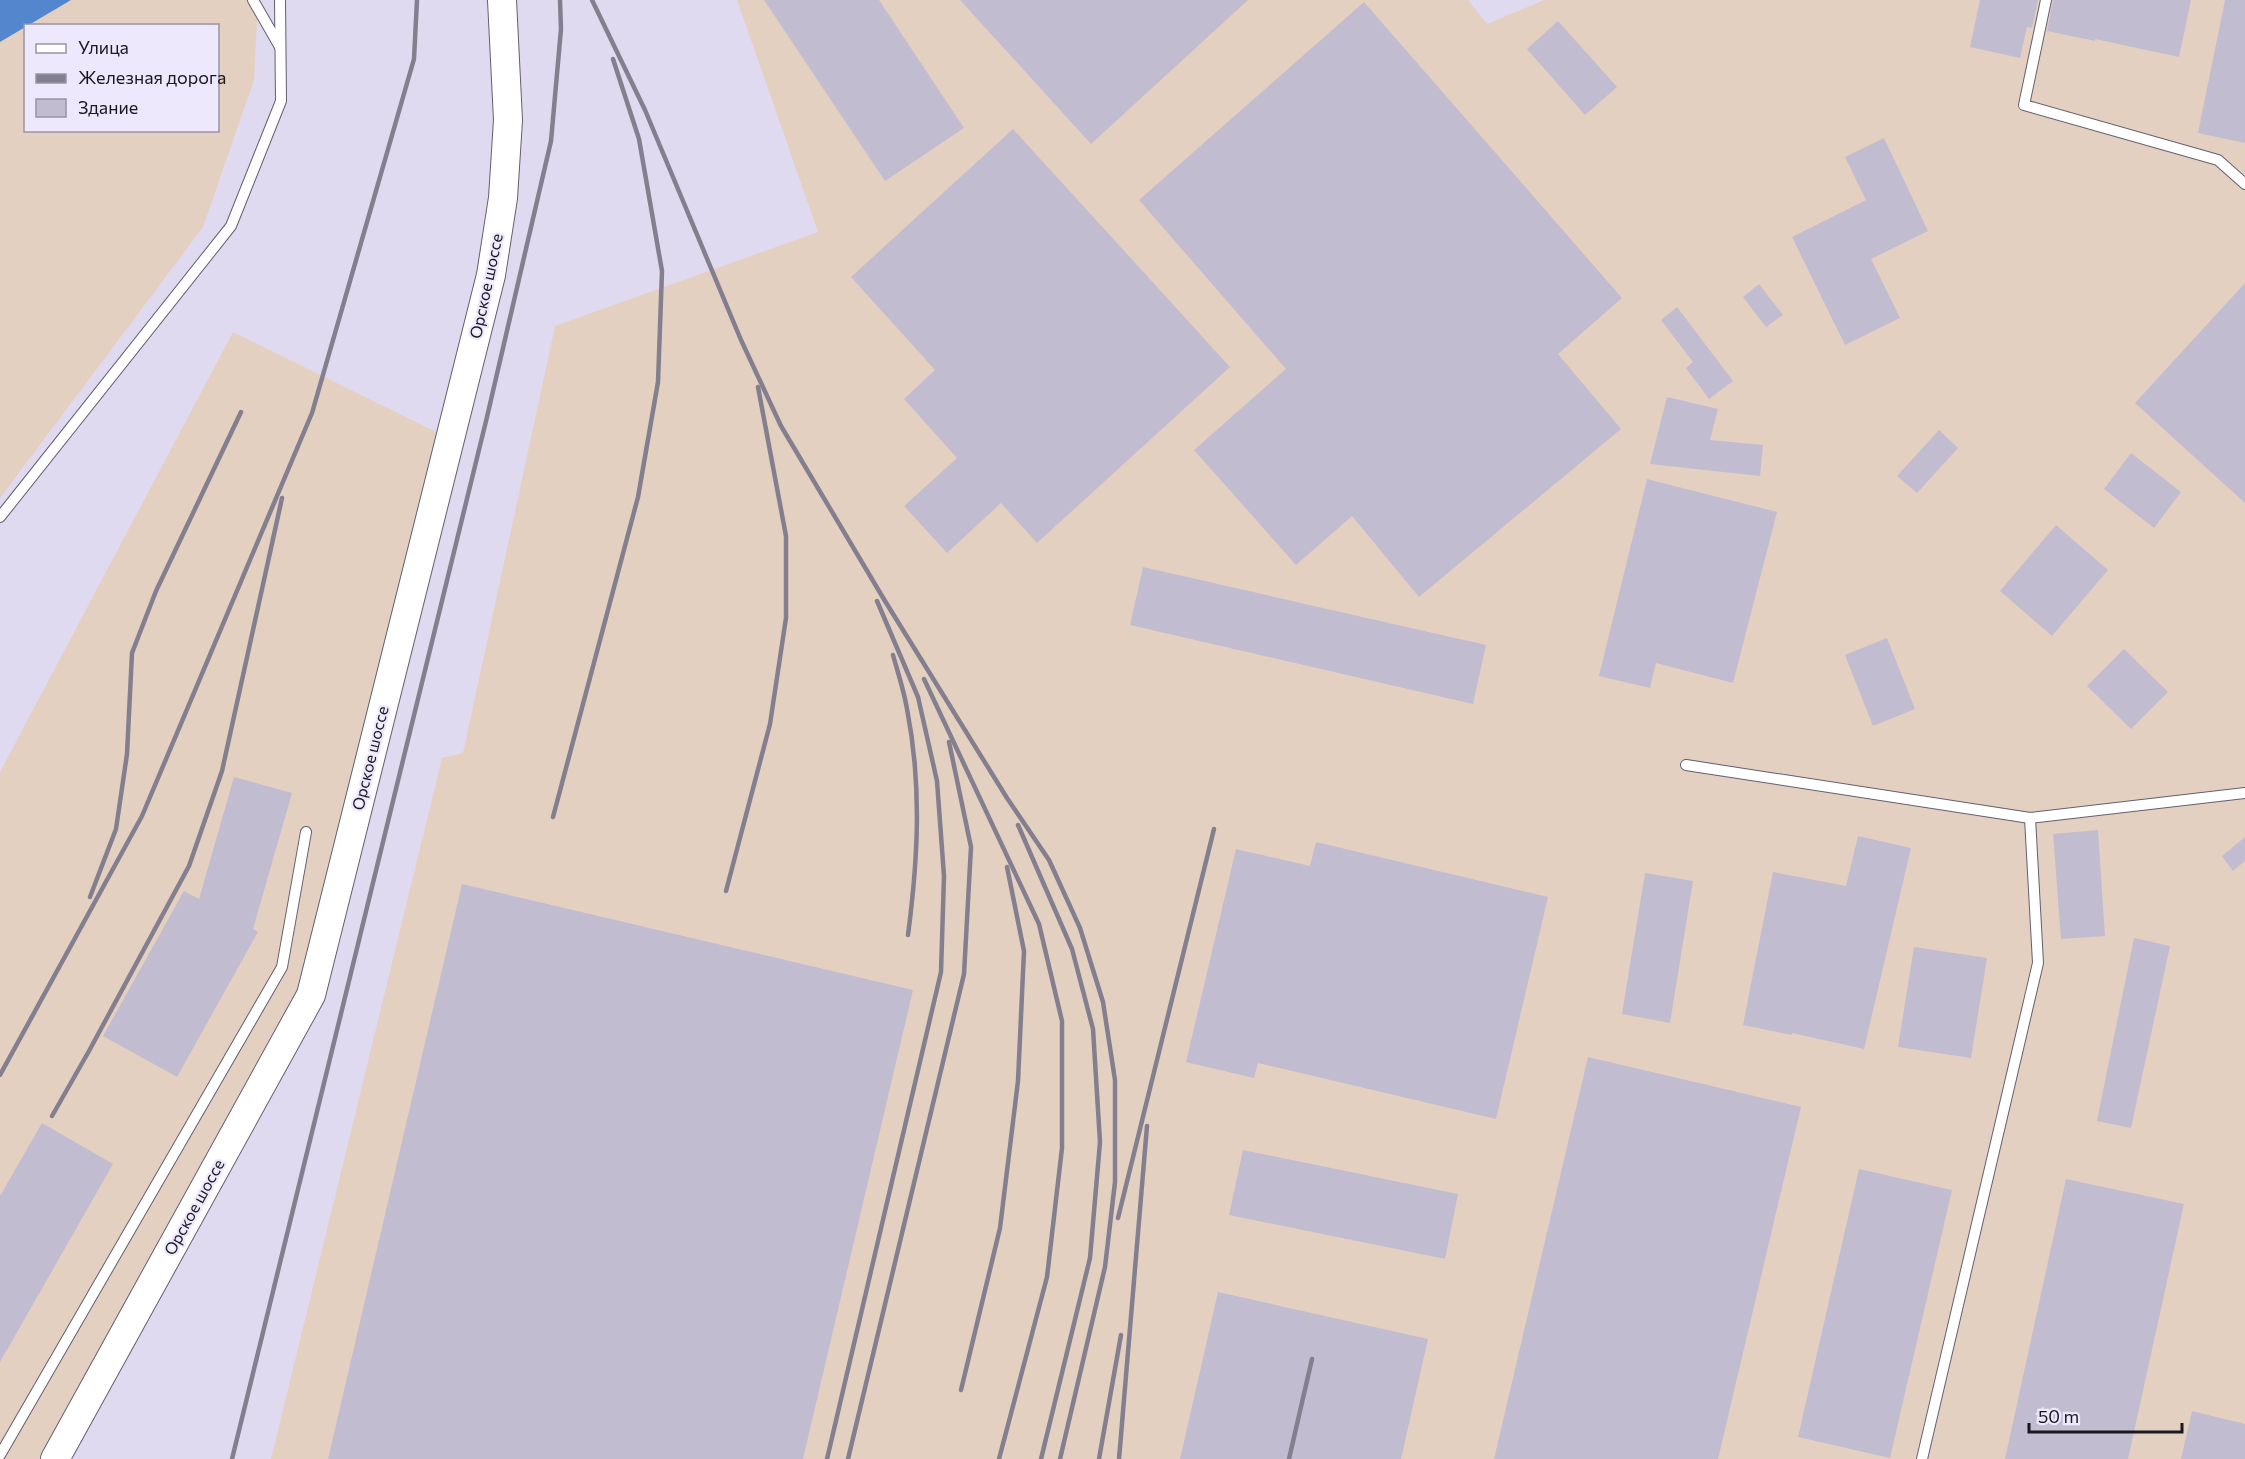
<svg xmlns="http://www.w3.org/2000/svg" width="2245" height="1459" viewBox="0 0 2245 1459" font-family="Commissioner,sans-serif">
  <rect width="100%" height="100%" fill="#e0daf0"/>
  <g fill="#e4d0c1" fill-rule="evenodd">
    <path d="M0,0H258L254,80L203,227L0,498ZM26,26H218V130H26Z"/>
    <polygon points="737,0 1468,0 1487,24 1544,0 2245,0 2245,1459 271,1459 442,758 463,753 555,326 818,232"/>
    <polygon points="233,332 442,435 310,977 42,1459 0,1459 0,772"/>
  </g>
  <polygon fill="#5486ce" points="0,0 71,0 0,42"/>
  <g fill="#c2bcd1">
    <polygon points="764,0 879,0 964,128 885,181"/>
    <polygon points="960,0 1248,0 1091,144"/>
    <polygon points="1980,0 2038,0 2032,28 2027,27 2020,58 1970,47"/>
    <polygon points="2053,0 2191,0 2179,57 2095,39 2095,41 2047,31"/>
    <polygon points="2225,0 2245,0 2245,143 2198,133"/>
    <polygon points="1364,2 1622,298 1558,354 1621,429 1419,597 1352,516 1296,565 1194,450 1286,369 1139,200"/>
    <polygon points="1558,21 1617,87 1585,115 1527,49"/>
    <polygon points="1013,129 1230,367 1037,543 1001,503 947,553 904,506 957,458 904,399 935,370 851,277"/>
    <polygon points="1884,138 1928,231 1871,259 1900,318 1845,345 1792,237 1866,200 1845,157"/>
    <polygon points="2245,283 2245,503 2135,403"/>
    <polygon points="1759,284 1783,315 1766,327 1743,297"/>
    <polygon points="1677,307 1733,381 1709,399 1686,368 1693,362 1661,320"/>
    <polygon points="1667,397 1718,409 1710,440 1763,445 1760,476 1650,464"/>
    <polygon points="1939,430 1958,448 1917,493 1897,476"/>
    <polygon points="2131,453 2181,492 2154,528 2104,489"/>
    <polygon points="1647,479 1777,512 1733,683 1656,663 1650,688 1599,676"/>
    <polygon points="2056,525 2108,570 2052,636 2000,591"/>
    <polygon points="1143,567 1486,645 1473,704 1130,625"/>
    <polygon points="1887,638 1915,709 1873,726 1845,655"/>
    <polygon points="2124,649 2168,692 2131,729 2087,686"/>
    <polygon points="234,777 292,793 253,929 258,932 177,1077 103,1036 184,891 199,899"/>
    <polygon points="2098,830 2105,936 2061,939 2053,834"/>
    <polygon points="1858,836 1911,848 1864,1049 1792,1033 1792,1035 1743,1025 1773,872 1846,886"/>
    <polygon points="2245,837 2245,861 2233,871 2222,856"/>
    <polygon points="1316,842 1548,897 1496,1119 1258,1063 1254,1078 1186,1062 1236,849 1310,866"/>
    <polygon points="1645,873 1693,881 1670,1023 1622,1014"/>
    <polygon points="462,884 913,990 803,1459 328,1459"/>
    <polygon points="2134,938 2170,946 2131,1128 2097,1121"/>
    <polygon points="1914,947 1987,958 1971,1058 1898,1047"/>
    <polygon points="1588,1057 1801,1107 1718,1459 1494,1459"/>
    <polygon points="42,1123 113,1164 0,1362 0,1196"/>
    <polygon points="1243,1150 1458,1194 1445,1259 1229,1215"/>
    <polygon points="1859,1169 1952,1190 1890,1458 1798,1437"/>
    <polygon points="2066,1179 2184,1204 2128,1459 2005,1459"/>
    <polygon points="1218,1292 1428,1339 1401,1459 1180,1459"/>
    <polygon points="2192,1411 2245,1424 2245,1459 2181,1459"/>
  </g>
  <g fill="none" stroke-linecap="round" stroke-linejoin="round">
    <defs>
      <g id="lane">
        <polyline points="253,0 280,47"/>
        <polyline points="2046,0 2024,105 2218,160 2245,184"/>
        <polyline points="0,517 231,226 281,101 280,0"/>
        <polyline points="1686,765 2030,818 2245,793"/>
        <polyline points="0,1455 282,967 306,832"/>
        <polyline points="1922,1459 2038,963 2030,818"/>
      </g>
      <polyline id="secondary" points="55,1459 311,995 491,275 503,198 508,120 502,0"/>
    </defs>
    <use href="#lane" stroke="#645e70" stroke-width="12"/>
    <use href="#secondary" stroke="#645e70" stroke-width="30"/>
    <use href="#lane" stroke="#fff" stroke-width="10"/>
    <use href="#secondary" stroke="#fff" stroke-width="28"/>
    <g stroke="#837f8e" stroke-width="4.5">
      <polyline points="592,0 645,110 741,340 781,426 885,601 1007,798 1049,860 1080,928 1103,1002 1115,1080 1115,1182 1105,1267 1060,1459"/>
      <path d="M893,655C898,673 904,691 907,709C922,785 918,859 908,935"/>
      <polyline points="924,679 1039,924 1062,1021 1062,1148 1047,1277 999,1459"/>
      <polyline points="553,817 638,497 658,382 662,271 639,139 613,59"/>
      <polyline points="1018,825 1072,949 1093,1029 1100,1142 1090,1258 1041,1459"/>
      <polyline points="726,891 770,724 786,618 786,536 758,387"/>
      <polyline points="90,897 116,829 127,754 132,653 156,591 241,412"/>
      <polyline points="0,1075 142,816 312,413 414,59 417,0"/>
      <polyline points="52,1116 89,1051 189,866 222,771 282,498"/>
      <polyline points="1118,1218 1214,829"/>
      <polyline points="961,1390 1000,1228 1018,1081 1024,951 1007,867"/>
      <polyline points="232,1459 487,417 551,141 561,29 560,0"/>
      <polyline points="827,1459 941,972 944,876 937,781 918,697 877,601"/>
      <polyline points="848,1459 964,974 971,847 949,742"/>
      <polyline points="1099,1459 1121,1335"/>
      <polyline points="1119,1459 1147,1126"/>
      <polyline points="1289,1459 1312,1359"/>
    </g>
  </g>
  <g text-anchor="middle" stroke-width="4.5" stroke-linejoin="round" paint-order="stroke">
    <g font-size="16" fill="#19171f" stroke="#eee8fd">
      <text transform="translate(486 286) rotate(-78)" y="6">Орское шоссе</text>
      <text transform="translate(370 758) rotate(-76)" y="6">Орское шоссе</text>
      <text transform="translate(194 1207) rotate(-61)" y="6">Орское шоссе</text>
    </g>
  </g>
  <rect x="24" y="24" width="195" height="108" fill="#eee8fd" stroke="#9994a4" stroke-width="1.5"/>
  <rect x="36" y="44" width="30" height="9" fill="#ffffff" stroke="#9994a4" stroke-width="1.5"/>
  <text x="78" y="54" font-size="18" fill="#19171f">Улица</text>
  <rect x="36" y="74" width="30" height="9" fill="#837f8e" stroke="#9994a4" stroke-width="1.5"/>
  <text x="78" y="84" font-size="18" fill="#19171f">Железная дорога</text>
  <rect x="36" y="99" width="30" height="18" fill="#c2bcd1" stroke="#9994a4" stroke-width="1.5"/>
  <text x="78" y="114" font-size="18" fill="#19171f">Здание</text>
  <path d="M2029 1423v9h153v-9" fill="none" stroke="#19171f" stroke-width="3"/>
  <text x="2038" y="1423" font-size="18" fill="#19171f" stroke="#eee8fd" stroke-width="4.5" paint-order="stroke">50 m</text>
</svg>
